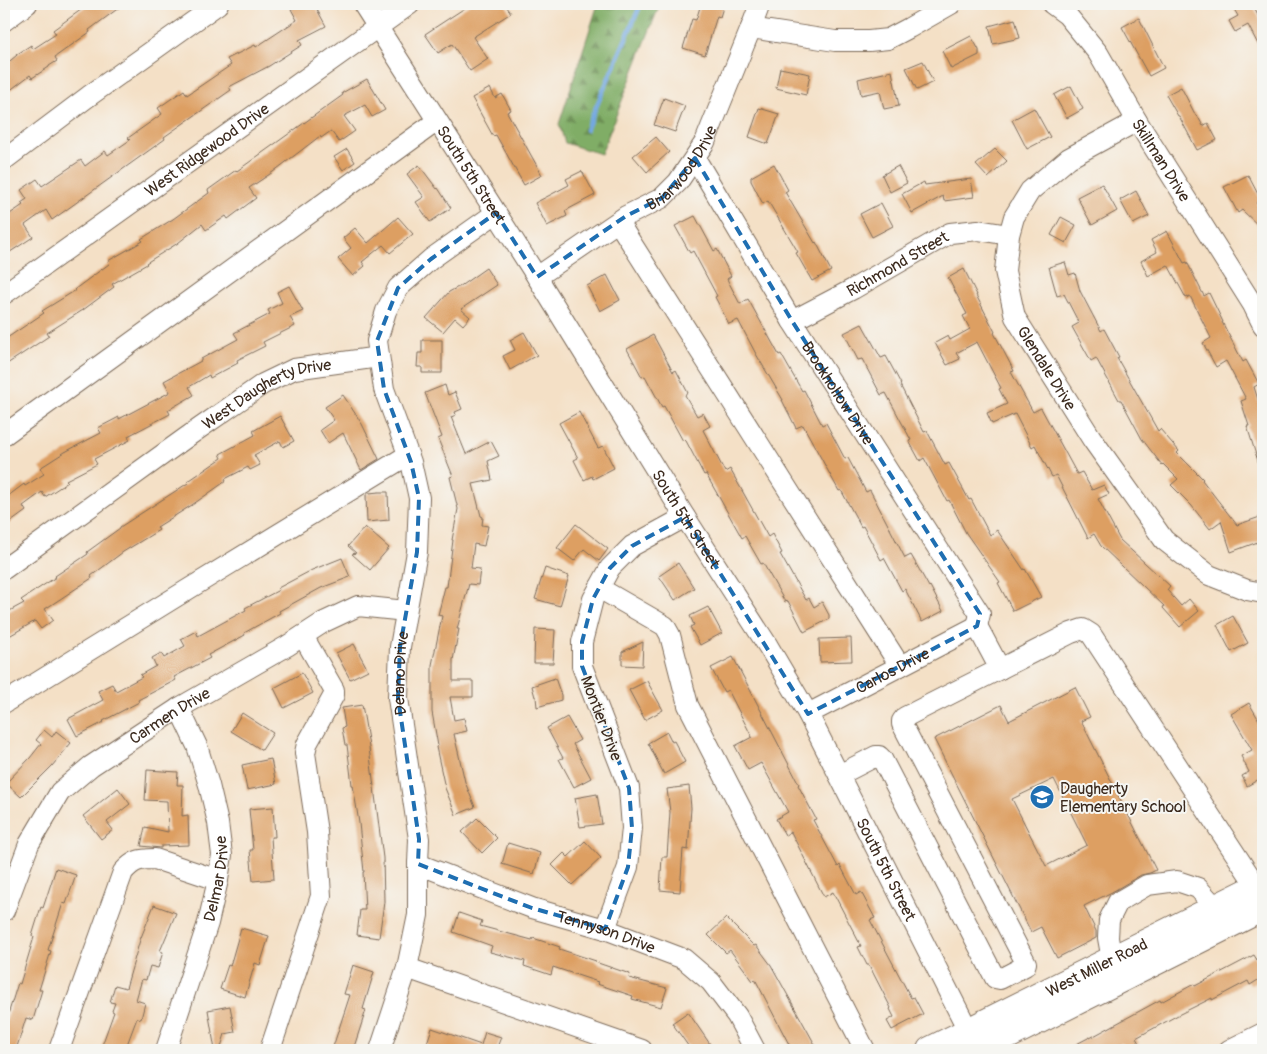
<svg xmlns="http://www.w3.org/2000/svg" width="1267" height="1054" viewBox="0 0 1267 1054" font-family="Pangolin,sans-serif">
  <defs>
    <pattern id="forest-firs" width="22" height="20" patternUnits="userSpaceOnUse" patternTransform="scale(1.25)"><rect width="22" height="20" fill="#80ad66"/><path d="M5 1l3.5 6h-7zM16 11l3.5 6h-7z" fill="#6a8d53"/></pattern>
  </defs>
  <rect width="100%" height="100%" fill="#f6f6f2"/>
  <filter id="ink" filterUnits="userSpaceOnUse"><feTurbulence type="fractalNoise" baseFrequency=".02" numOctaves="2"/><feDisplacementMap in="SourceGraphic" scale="10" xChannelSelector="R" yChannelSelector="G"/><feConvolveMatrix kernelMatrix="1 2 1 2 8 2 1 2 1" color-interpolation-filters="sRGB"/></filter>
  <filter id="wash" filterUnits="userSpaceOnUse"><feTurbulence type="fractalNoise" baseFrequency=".0096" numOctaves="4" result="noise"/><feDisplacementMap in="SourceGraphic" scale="20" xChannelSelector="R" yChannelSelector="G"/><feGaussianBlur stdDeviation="1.12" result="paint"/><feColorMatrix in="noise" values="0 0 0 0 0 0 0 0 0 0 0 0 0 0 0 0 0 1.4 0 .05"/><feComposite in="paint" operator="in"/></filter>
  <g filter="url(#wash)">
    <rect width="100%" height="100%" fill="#f4e0c6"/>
    <polygon fill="url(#forest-firs)" stroke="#5e6c42" points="598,4 660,4 601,154 565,143 559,124"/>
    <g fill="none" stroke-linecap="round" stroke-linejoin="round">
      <polyline stroke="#73a8e1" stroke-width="4.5" points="586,130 641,4"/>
    </g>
    <g id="blocks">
      <g fill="#dd9f62" fill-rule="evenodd">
        <polygon points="89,4 124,4 89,30 90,32 55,57 57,61 49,66 49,67 32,78 30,75 4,95 4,66 17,55 16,55 31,45 33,49 56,34 53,30"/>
        <polygon points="302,4 314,4 326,26 299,40 302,45 269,66 229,87 231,90 164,137 165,139 52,220 46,210 25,225 33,237 4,256 4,218 23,205 21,203 27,199 21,190 37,179 42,186 81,160 85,166 105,151 108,155 130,140 128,138 162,114 158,108 184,90 187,95 231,65 227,59 255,45 256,47 297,20 291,9"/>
        <polygon points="471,4 505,4 511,13 473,37 488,59 470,71 452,44 438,53 425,34"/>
        <polygon points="701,4 724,4 720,17 717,16 705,55 683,48 692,19 696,20"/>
        <polygon points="1231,4 1252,4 1263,25 1263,54 1248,25 1235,32 1229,21 1238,16"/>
        <polygon points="1139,18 1164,68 1149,76 1122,27"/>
        <polygon points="1015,19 1020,38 993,44 989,26"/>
        <polygon points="971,36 979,50 979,55 951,69 942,51"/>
        <polygon points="923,61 933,82 917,90 906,68"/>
        <polygon points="780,68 810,74 806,95 776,88"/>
        <polygon points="892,71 899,106 884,109 880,91 861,95 858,79"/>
        <polygon points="367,79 385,110 372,117 365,105 344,116 355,131 339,142 331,131 321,138 320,136 273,172 249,188 256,198 228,219 226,216 206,230 202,224 178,243 146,263 147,264 112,284 114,287 83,310 47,333 49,336 4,366 4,340 44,313 42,311 76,290 75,289 109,264 108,261 143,241 141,239 173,219 209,193 208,190 236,170 237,171 343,95 342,93"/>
        <polygon points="1071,86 1083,109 1067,118 1054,95"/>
        <polygon points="1181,87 1196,116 1197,115 1203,126 1208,123 1217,140 1197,150 1179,116 1178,116 1166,95"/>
        <polygon points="490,88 495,98 502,94 511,110 507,112 542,175 524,185 496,135 493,136 472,98"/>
        <polygon points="664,98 685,106 675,132 654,125"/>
        <polygon points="759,108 779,114 768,144 749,137"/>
        <polygon points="1034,108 1050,137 1027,149 1012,120"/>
        <polygon points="656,137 669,152 647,172 633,156"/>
        <polygon points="347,149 355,162 343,170 334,157"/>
        <polygon points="995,149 1007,161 988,178 976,165"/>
        <polygon points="774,164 788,190 785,192 815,243 816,242 831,271 812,281 796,253 798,252 768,201 763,204 751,181 751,177"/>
        <polygon points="419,165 437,189 438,188 451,208 430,222 416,202 424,197 407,174"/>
        <polygon points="898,166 907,183 890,192 882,175"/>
        <polygon points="582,171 595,195 565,211 567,216 547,226 535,203 569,185 566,179"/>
        <polygon points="1248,175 1261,200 1256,203 1263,210 1263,230 1242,210 1238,213 1224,187"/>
        <polygon points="971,179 974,197 944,201 943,196 912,213 902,194 924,182 925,185"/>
        <polygon points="1102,184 1117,211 1092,225 1077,197"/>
        <polygon points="1136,191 1149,216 1133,224 1120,200"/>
        <polygon points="881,203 893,226 872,237 860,214"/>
        <polygon points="695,216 714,251 717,249 731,276 727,279 740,304 748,299 779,355 781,354 802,391 804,390 822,425 826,423 845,459 848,458 866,492 870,490 905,558 911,555 929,587 930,586 943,611 922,622 905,589 902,591 884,558 881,560 863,526 861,527 841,490 839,491 803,425 796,428 782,400 783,400 756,354 738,320 729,324 715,297 717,296 693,251 690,253 675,226"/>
        <polygon points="398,217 413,234 390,253 383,245 362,262 365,266 353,276 338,259 351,248 343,238 355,228 368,243"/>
        <polygon points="1061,217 1076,225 1066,243 1051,235"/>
        <polygon points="1167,231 1184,263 1187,262 1204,296 1209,293 1223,322 1222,322 1243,362 1246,360 1259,384 1254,387 1261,409 1263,409 1263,470 1261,471 1247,426 1249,426 1241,401 1246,399 1226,361 1216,367 1203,343 1211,338 1190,296 1186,298 1168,265 1148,276 1141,261 1157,252 1151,240"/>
        <polygon points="1065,262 1069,275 1075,273 1080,291 1101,331 1104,329 1119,357 1117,358 1158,431 1160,429 1179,451 1177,453 1203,479 1202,480 1237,525 1260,517 1263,527 1263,540 1231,552 1221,521 1210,529 1191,505 1171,485 1178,479 1163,464 1162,465 1142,439 1121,400 1119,400 1096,358 1091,361 1072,327 1079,323 1064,294 1057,296 1049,267"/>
        <polygon points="486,268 497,285 461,309 470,317 463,325 455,318 443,332 426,318 449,292 458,287 459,287"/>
        <polygon points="964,269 977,295 976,295 995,332 994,333 1014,371 1011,372 1033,412 1041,408 1077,474 1082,472 1092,490 1104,485 1109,494 1098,499 1120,540 1170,586 1167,590 1181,606 1189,599 1199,611 1180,627 1163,608 1164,606 1101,546 1094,534 1088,538 1056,475 1052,477 1035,445 1032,447 1015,414 992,424 987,413 1007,404 999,389 1001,388 977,342 956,353 960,359 947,365 935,343 948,336 950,340 970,329 963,316 967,314 948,278"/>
        <polygon points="607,275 620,300 600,311 587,286"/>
        <polygon points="289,286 303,311 290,317 295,326 263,342 265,346 237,360 238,363 210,378 209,375 189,387 194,395 168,410 170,414 128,436 130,440 94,459 97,464 66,480 68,482 45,497 42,492 23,506 26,511 4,527 4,499 24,484 25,486 44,474 40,468 65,452 101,433 98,428 119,417 119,419 170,392 164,381 201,361 201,359 238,339 234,333 270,314 268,310 282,303 277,292"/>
        <polygon points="862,324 881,358 886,356 901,384 900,385 924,432 927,431 945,465 949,463 969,500 971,499 990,535 997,530 1024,570 1025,569 1041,597 1013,611 998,583 1000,582 966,533 949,500 947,501 924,458 920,461 909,441 911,440 886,393 881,395 862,359 858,360 844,333"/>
        <polygon points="524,332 537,355 510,370 503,356 515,350 510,340"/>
        <polygon points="653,335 673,372 676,370 688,393 685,395 697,416 703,413 710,426 703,430 725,472 730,469 768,537 772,534 782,553 780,554 806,600 809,598 814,607 822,602 829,615 829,619 804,632 788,601 785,602 763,563 761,564 745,536 742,538 706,474 704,475 685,439 683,441 664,406 662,407 645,376 642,377 627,349"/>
        <polygon points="422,340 442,340 442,373 422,373 422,367 417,367 418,353 422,353"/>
        <polygon points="445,385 448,395 455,392 462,409 455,412 456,415 451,417 466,454 491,441 499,456 488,461 492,480 473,484 481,516 483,517 482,525 488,526 484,546 474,544 471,568 480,569 478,585 469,584 457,629 459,629 453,660 453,681 473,681 473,697 450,697 454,720 464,718 467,731 454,734 465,782 475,807 456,815 445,788 436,747 438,746 432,712 432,665 442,616 438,615 445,587 447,587 453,540 452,540 458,509 450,477 453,476 438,439 442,437 425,393"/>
        <polygon points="343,395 362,424 379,459 361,470 343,433 328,443 320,430 334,420 325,407"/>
        <polygon points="579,412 598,448 603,446 614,468 593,479 592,476 584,480 574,460 578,458 559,423"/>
        <polygon points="280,416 294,441 283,447 280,441 254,455 260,465 250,470 248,467 225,479 226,481 192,505 157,527 159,530 123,552 91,576 92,578 45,609 53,620 41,629 35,621 4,639 4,614 24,603 21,600 56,577 55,576 88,554 87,552 120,528 120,527 188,483 187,482 222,458 220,454 255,435 253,431"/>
        <polygon points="379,492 388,492 389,520 367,522 366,495 369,493"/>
        <polygon points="576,524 608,549 599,561 584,549 574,561 557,548"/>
        <polygon points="365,527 389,548 370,570 352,554 356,553 348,546"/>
        <polygon points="342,558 350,577 321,588 279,611 280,613 244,633 245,635 208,655 210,658 174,677 176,680 138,700 139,702 103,721 104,722 77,736 68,719 103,700 98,691 112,684 116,691 142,677 140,675 156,666 152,658 161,653 164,658 185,646 181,639 196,631 198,636 246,610 245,608 279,590 278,588 312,570"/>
        <polygon points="678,563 694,588 675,600 659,576"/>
        <polygon points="545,568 569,576 560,606 535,599"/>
        <polygon points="708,607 722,633 700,645 690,627 694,625 690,616"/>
        <polygon points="1233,616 1248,643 1231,652 1217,625"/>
        <polygon points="535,629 555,630 553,663 534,663"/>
        <polygon points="851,638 852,661 820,662 819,639"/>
        <polygon points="643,642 642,666 622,665 622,652"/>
        <polygon points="354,644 368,670 350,679 336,653"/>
        <polygon points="733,657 799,784 798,785 816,819 813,820 838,867 840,865 856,895 861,892 875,918 870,920 911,998 914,997 923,1014 892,1030 887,1021 894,1017 890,1009 891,1008 869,965 867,965 858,947 861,946 833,892 824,897 791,832 785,835 776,819 788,812 761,763 748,770 735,746 752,737 728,690 724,692 711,668"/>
        <polygon points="302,673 313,693 284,708 274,688"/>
        <polygon points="555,678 561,695 561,700 537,707 536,697 535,697 532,686"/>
        <polygon points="647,681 663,710 645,720 629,690"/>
        <path d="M1075,687L1090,717L1081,721L1156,870L1150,873L1141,875L1112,892L1084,906L1096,931V938L1057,958L1041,927L1031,932L934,739L1001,705L1009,721ZM1054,779L1087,845L1046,866L1012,799Z"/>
        <polygon points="1249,703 1263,727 1263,777 1247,786 1242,776 1249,772 1241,756 1252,750 1231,714"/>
        <polygon points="362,705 368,740 383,858 384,902 379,938 357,935 360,910 365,910 363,872 364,872 359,823 353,785 352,785 347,745 345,745 342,728 345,727 342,708"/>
        <polygon points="242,713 273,733 262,750 231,731"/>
        <polygon points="567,717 580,740 573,744 591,778 574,787 559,759 563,758 547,728"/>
        <polygon points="44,730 52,737 56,731 71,743 52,766 21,797 6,783 30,758 41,744 36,740"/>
        <polygon points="667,732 672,742 674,741 685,762 664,774 648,743"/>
        <polygon points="271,759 276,784 247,790 242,765"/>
        <polygon points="147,770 178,772 177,785 183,785 182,816 188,815 189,845 161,846 161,848 141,846 145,827 168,832 167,801 145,800"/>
        <polygon points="689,786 691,808 688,850 683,849 680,892 660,890 662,857 667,857 670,812 667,789"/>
        <polygon points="118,788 130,804 107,822 113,830 101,839 83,816"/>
        <polygon points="597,794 602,824 580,827 575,798"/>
        <polygon points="273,807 275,837 271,837 274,879 253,881 250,850 253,850 249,809"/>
        <polygon points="477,818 497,838 482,853 462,832"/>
        <polygon points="585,841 601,858 572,885 552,865 564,853 568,857"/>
        <polygon points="508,843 540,853 534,874 502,864"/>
        <polygon points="56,868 76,875 66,904 63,903 48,950 51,951 39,990 42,990 33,1020 26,1018 16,1050 4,1050 4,1021 6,1021 18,983 20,984 34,937 32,936 41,907 43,908"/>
        <polygon points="154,905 176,913 160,951 163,952 158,968 150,966 146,980 142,979 136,1000 145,1003 141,1019 137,1018 125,1050 107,1050 101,1048 114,1012 112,1011 115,1003 110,1002 115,985 126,988 140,940"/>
        <polygon points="459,913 482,921 480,926 532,940 533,938 560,947 559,949 596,961 595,962 630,974 629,978 667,988 661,1007 632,999 633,996 597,984 598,982 553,967 551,975 524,966 525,961 490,952 492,946 453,932"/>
        <polygon points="726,918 754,946 756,945 771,965 818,1050 792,1050 755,979 753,981 730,950 726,953 708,935"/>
        <polygon points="241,928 269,936 260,965 255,963 245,997 220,989 228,965 230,966"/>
        <polygon points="1254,955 1257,960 1263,957 1263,977 1250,985 1248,981 1212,1000 1212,998 1178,1015 1136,1038 1139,1043 1125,1050 1122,1043 1109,1050 1065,1050 1090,1037 1090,1038 1160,1000 1161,1002 1194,984 1195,986"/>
        <polygon points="353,965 374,972 363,1009 366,1010 353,1050 332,1050 350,995 344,994"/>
        <polygon points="230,1006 235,1032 225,1034 220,1050 215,1050 208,1010"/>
        <polygon points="688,1012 714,1050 691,1050 672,1023"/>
        <polygon points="432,1028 481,1045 485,1032 501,1037 496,1050 438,1050 426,1046"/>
      </g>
    </g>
  </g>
  <g filter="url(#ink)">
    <use href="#blocks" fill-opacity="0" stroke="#7c6a59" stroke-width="1"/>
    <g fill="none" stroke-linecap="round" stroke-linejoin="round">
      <defs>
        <g id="minor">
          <path id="s1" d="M363,4L537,277L685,517L768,646L808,714L975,1044"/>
          <path id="s2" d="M1052,4L1067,15L1098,53L1137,121L1253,305L1263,325"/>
          <polyline points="4,21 27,4"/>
          <polyline points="751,28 835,41 869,41 888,39 909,28 951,4"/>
          <path id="s3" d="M1137,121L1069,158L1030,191L1014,217L1009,235L1005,271L1015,317L1092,439L1164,540L1209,575L1247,590L1263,593"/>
          <path id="s4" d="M695,158L792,321L980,614L977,626"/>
          <polyline points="4,160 89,96 218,4"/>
          <path d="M618,222C712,370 806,518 900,666"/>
          <path id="s5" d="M537,277L626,216L662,198L678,182L705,142L751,28L760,4"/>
          <path id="s6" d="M4,294L410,4"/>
          <path id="s7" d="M792,321L853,289L950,233L978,230L1009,235"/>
          <polyline points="4,435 437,121"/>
          <path id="s8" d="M4,569L187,437L263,384L294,369L379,357"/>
          <polyline points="599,588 665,626 670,635 688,705 865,1050"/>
          <polyline points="977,626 1000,669"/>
          <polyline points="4,703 187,590 408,455"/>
          <path id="s9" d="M808,714L977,626"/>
          <polyline points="839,775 876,756 879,756 882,759 995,978 1000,979 1025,966 1026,963 902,724 902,721 905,717 1071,633 1083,629 1091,634 1257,887"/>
          <path id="s10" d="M418,864L532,908L605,929L684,959L711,982L737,1016L755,1050"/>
          <path id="s11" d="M4,911L29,844L60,792L91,766L179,708L287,646L324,622L358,606L406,611"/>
          <polyline points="605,929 628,867 632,828 629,788 582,666 582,642 593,599 610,568 632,546 685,517"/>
          <polyline points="1112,960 1108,938 1109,920 1118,902 1147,885 1177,881 1198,888 1216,908"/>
          <polyline points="407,968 642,1050"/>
          <path d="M59,1050L123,872C134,860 139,859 155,859L218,880"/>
          <path id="s12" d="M166,1050L208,923L218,880L222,855L218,823L209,785L197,746L179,708"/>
          <polyline points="270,1050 321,896 317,832 305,753 307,744 334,695 334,690 303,636"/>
          <path id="s13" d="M380,1050L407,968L418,915V864L419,839L398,698L400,647L417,552L419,498L411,462L384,389L377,341L386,311L398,288L431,259L496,213"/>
          <polyline points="1229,1050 1263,1033"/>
        </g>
        <g id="major">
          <path id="s14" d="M930,1050L1263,884"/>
          <polyline points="980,1050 1263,908"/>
        </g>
      </defs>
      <use href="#minor" stroke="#7c6a59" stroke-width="22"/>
      <use href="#major" stroke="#7c6a59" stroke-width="28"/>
      <use href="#minor" stroke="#fff" stroke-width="20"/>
      <use href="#major" stroke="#fff" stroke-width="26"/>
    </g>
  </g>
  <path fill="none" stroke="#1f6fb2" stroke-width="4" stroke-dasharray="10 6" stroke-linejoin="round" d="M695,158L792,321L980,614L977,626L808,714L685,517L632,546L610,568L593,599L582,642V666L629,788L632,828L628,867L605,929L532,908L418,864L419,839L398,698L400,647L417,552L419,498L411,462L384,389L377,341L398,288L431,259L496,213L537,277L626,216L662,198Z"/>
  <defs>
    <symbol id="school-disc" viewBox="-11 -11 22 22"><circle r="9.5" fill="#1f6fb2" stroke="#f6f6f2"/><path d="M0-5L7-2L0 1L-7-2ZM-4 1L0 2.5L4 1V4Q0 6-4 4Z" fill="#fff"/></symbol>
  </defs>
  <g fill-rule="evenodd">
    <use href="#school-disc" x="1028" y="783" width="28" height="28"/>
  </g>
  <g text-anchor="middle" stroke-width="4" stroke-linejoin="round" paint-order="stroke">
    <g font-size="16" fill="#3b2a1e" stroke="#f6f6f2">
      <text dy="6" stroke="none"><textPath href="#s6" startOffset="249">West Ridgewood Drive</textPath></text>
      <text dy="6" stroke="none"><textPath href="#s2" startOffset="192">Skillman Drive</textPath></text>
      <text dy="6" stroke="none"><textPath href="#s5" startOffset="184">Briarwood Drive</textPath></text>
      <text dy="6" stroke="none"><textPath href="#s1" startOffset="202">South 5th Street</textPath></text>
      <text dy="6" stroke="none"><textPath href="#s7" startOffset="120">Richmond Street</textPath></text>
      <text dy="6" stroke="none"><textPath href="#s3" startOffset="321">Glendale Drive</textPath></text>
      <text dy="6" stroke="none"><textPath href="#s4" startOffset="275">Brookhollow Drive</textPath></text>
      <text dy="6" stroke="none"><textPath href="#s8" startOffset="318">West Daugherty Drive</textPath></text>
      <text dy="6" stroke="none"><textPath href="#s1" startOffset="608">South 5th Street</textPath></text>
      <text dy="6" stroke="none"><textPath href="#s9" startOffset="95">Carlos Drive</textPath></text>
      <text dy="6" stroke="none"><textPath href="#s13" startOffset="384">Delano Drive</textPath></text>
      <text dy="6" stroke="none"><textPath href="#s11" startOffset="266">Carmen Drive</textPath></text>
      <text transform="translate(602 718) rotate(69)" y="6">Montier Drive</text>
      <text dy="6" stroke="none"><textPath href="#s1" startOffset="1012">South 5th Street</textPath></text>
      <text dy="6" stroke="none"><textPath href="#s12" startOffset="179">Delmar Drive</textPath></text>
      <text dy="6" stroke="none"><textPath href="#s10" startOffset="200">Tennyson Drive</textPath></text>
      <text dy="6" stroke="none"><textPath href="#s14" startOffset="186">West Miller Road</textPath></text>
    </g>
    <g font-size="16" fill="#3b2a1e" stroke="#f6f6f2" text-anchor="start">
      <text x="1060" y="794">Daugherty<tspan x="1060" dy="18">Elementary School</tspan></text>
    </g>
  </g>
  <rect width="1267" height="1054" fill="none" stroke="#f6f6f2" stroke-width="20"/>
</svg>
